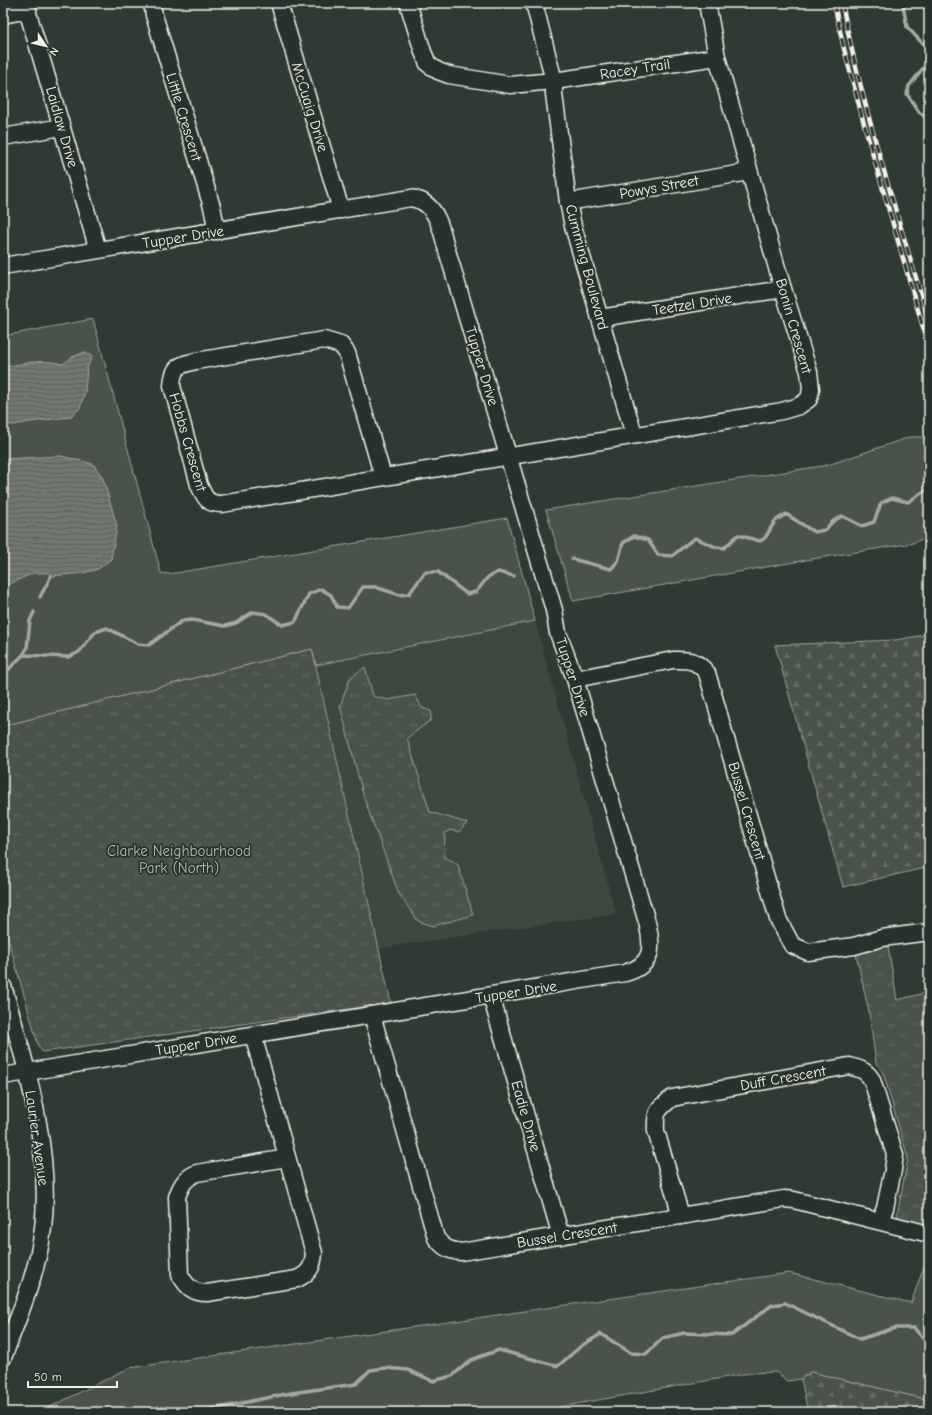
<svg xmlns="http://www.w3.org/2000/svg" width="932" height="1415" viewBox="0 0 932 1415" font-family="'Comic Neue',sans-serif">
  <defs>
    <pattern id="forest-firs" width="22" height="20" patternUnits="userSpaceOnUse"><rect width="22" height="20" fill="#48524c"/><path d="M5 1l3.5 6h-7zM16 11l3.5 6h-7z" fill="#636b66"/></pattern>
    <pattern id="park-tufts" width="24" height="20" patternUnits="userSpaceOnUse"><rect width="24" height="20" fill="#48524c"/><path d="M3 7l-1-3M5 7V3M7 7l1-3M15 17l-1-3M17 17v-4M19 17l1-3" fill="none" stroke="#636b66"/></pattern>
    <pattern id="water-rules" width="6" height="5" patternUnits="userSpaceOnUse"><rect width="6" height="5" fill="#6f7770"/><path d="M0 2.5h6" fill="none" stroke="#5c605b"/></pattern>
  </defs>
  <rect width="100%" height="100%" fill="#2e3b34"/>
  <filter id="ink" filterUnits="userSpaceOnUse"><feTurbulence type="fractalNoise" baseFrequency=".025" numOctaves="2"/><feDisplacementMap in="SourceGraphic" scale="8" xChannelSelector="R" yChannelSelector="G"/><feConvolveMatrix kernelMatrix="1 2 1 2 8 2 1 2 1" color-interpolation-filters="sRGB"/></filter>
  <g filter="url(#ink)">
    <polygon fill="#3c4841" points="535,621 616,914 379,948 316,665"/>
    <g fill="#48524c" stroke="#9ea29a">
      <polygon points="93,319 161,573 169,574 507,518 535,621 316,665 312,649 3,726 3,336"/>
      <polygon points="910,437 929,437 929,536 913,543 806,560 573,601 546,510 828,465"/>
      <polygon points="929,1253 929,1400 810,1372 801,1379 787,1381 776,1372 750,1373 531,1412 40,1412 129,1368 789,1273 911,1303"/>
    </g>
    <g fill="url(#forest-firs)" stroke="#9ea29a">
      <polygon points="929,634 929,867 843,887 775,645 896,640"/>
      <polygon points="810,1372 929,1400 929,1412 808,1412 801,1379"/>
    </g>
    <g fill="url(#park-tufts)" stroke="#9ea29a">
      <polygon points="312,649 391,1003 43,1052 39,1048 3,921 3,726"/>
      <polygon points="365,667 373,696 388,700 415,695 422,708 431,711 431,720 407,738 430,812 467,823 459,832 450,830 445,833 444,858 451,860 458,865 473,915 433,926 418,921 399,894 364,798 340,706 350,678"/>
      <polygon points="888,946 897,1000 929,992 929,1226 901,1218 897,1215 908,1158 885,1079 882,1071 876,1063 869,1012 855,950"/>
    </g>
    <g fill="url(#water-rules)" stroke="#a4a8a0">
      <path d="M85,352L92,357L87,368L85,392L80,408L70,417L30,422L13,425L3,424V367C25,364 41,358 63,364L72,357Z"/>
      <polygon points="61,456 93,464 103,478 117,526 111,559 98,569 83,573 51,576 50,573 33,573 3,587 3,459"/>
    </g>
    <g fill="none" stroke-linecap="round" stroke-linejoin="round">
      <g stroke="#a4a8a0" stroke-width="3.5">
        <polyline points="901,3 903,5 907,27 927,48 927,63 909,86 907,94 919,112 929,120"/>
        <polyline points="929,157 928,159 929,161"/>
        <polyline points="572,559 611,569 618,561 623,543 634,536 648,540 658,555 672,556 688,543 695,538 716,547 724,548 738,535 760,541 765,538 775,521 786,514 814,532 825,530 832,522 842,516 862,526 874,522 881,503 892,498 908,502 929,488"/>
        <polyline points="40,597 51,576"/>
        <polyline points="23,655 69,657 79,652 95,632 107,628 138,644 149,645 182,621 192,620 225,626 236,623 253,612 266,614 282,625 295,622 309,594 321,589 331,595 337,607 348,608 363,587 375,587 400,595 409,594 425,572 438,572 467,594 476,592 488,577 498,572 514,576"/>
        <polyline points="3,675 23,655 27,648 30,621 34,612"/>
        <polyline points="198,1412 291,1393 356,1384 370,1370 386,1368 408,1370 433,1381 452,1376 471,1360 499,1350 558,1366 581,1346 601,1334 631,1353 646,1354 663,1338 684,1333 732,1335 772,1305 785,1303 860,1339 895,1328 914,1328 929,1345"/>
      </g>
      <defs>
        <g id="minor">
          <polyline points="25,3 98,250"/>
          <polyline points="152,3 154,15 212,207 217,231"/>
          <polyline points="279,3 341,210"/>
          <polyline points="408,3 423,52 428,64 438,71 449,75 510,85 554,81 717,57"/>
          <polyline points="534,3 554,81 554,94 568,202 573,226 634,435"/>
          <polyline points="3,15 28,10"/>
          <polyline points="3,137 62,127"/>
          <polyline points="568,202 749,172"/>
          <path d="M3,266L411,198C415,199 420,200 423,202C438,211 442,232 446,247L554,610L558,633L575,679L647,922C653,947 654,965 625,973L3,1076"/>
          <polyline points="600,318 783,289"/>
          <path d="M383,477L347,353L341,345L324,340L196,361C179,365 173,366 172,386L199,485C205,498 207,504 222,504L782,411L799,406L809,399L811,389L809,372L783,289L717,57L707,3"/>
          <path d="M575,679L673,660C689,660 695,659 707,673L778,919L792,945L808,952L854,946L882,938L929,932"/>
          <path d="M3,986C27,1068 58,1167 39,1252C31,1288 16,1323 3,1358"/>
          <polyline points="491,996 561,1236"/>
          <path d="M372,1015L436,1238C443,1247 449,1251 461,1252L784,1199L794,1200L929,1234"/>
          <path d="M253,1035L314,1253C313,1266 310,1273 297,1279L207,1293C193,1293 187,1287 180,1275L177,1197C181,1185 185,1178 197,1173L287,1158"/>
          <path d="M681,1216L656,1131C655,1112 657,1110 672,1098L849,1066C860,1069 866,1070 872,1080L895,1155L893,1170L885,1208L880,1221"/>
        </g>
      </defs>
      <use href="#minor" stroke="#f4f1e8" stroke-width="19"/>
      <use href="#minor" stroke="#26332d" stroke-width="16"/>
      <defs>
        <g id="rail">
          <polyline points="834,3 843,45 864,124 929,348"/>
          <path d="M842,3C863,111 898,216 929,321"/>
        </g>
      </defs>
      <use href="#rail" stroke="#f4f1e8" stroke-width="4.5"/>
      <use href="#rail" stroke="#26332d" stroke-width="3" stroke-dasharray="9" stroke-linecap="butt"/>
    </g>
  </g>
  <g text-anchor="middle" stroke-width="3.5" stroke-linejoin="round" paint-order="stroke">
    <g font-size="15" fill="#f4f1e8" stroke="#26332d">
      <text transform="translate(635 69) rotate(-9)" y="5">Racey Trail</text>
      <text transform="translate(310 107) rotate(73)" y="5">McCuaig Drive</text>
      <text transform="translate(184 117) rotate(73)" y="5">Little Crescent</text>
      <text transform="translate(62 127) rotate(74)" y="5">Laidlaw Drive</text>
      <text transform="translate(659 187) rotate(-10)" y="5">Powys Street</text>
      <text transform="translate(183 237) rotate(-9)" y="5">Tupper Drive</text>
      <text transform="translate(587 267) rotate(75)" y="5">Cumming Boulevard</text>
      <text transform="translate(692 304) rotate(-9)" y="5">Teetzel Drive</text>
      <text transform="translate(794 326) rotate(74)" y="5">Bonin Crescent</text>
      <text transform="translate(482 366) rotate(73)" y="5">Tupper Drive</text>
      <text transform="translate(188 442) rotate(74)" y="5">Hobbs Crescent</text>
      <text transform="translate(573 677) rotate(72)" y="5">Tupper Drive</text>
      <text transform="translate(747 811) rotate(74)" y="5">Bussel Crescent</text>
      <text transform="translate(516 992) rotate(-9)" y="5">Tupper Drive</text>
      <text transform="translate(196 1044) rotate(-9)" y="5">Tupper Drive</text>
      <text transform="translate(783 1078) rotate(-10)" y="5">Duff Crescent</text>
      <text transform="translate(526 1116) rotate(74)" y="5">Eadie Drive</text>
      <text transform="translate(37 1138) rotate(82)" y="5">Laurier Avenue</text>
      <text transform="translate(567 1235) rotate(-9)" y="5">Bussel Crescent</text>
    </g>
    <g font-size="15" fill="#b8b9b1" stroke="#26332d">
      <text x="179" y="856">Clarke Neighbourhood<tspan x="179" dy="17">Park (North)</tspan></text>
    </g>
  </g>
  <rect width="932" height="1415" fill="none" stroke="#26332d" stroke-width="16"/>
  <rect x="8" y="8" width="916" height="1399" fill="none" stroke="#f4f1e8" stroke-width="1.5" filter="url(#ink)"/>
  <g transform="translate(46 46) rotate(125)" stroke="#26332d" stroke-width="3" paint-order="stroke">
  <path d="M0-3L7 15L0 10L-7 15Z" fill="#f4f1e8"/>
  <text y="-6" font-size="11" font-weight="bold" text-anchor="middle" fill="#f4f1e8">N</text>
  </g>
  <path d="M28 1381v6h89v-6" fill="none" stroke="#f4f1e8" stroke-width="2"/>
  <text x="34" y="1381" font-size="12" fill="#f4f1e8" stroke="#26332d" stroke-width="3" paint-order="stroke">50 m</text>
</svg>
